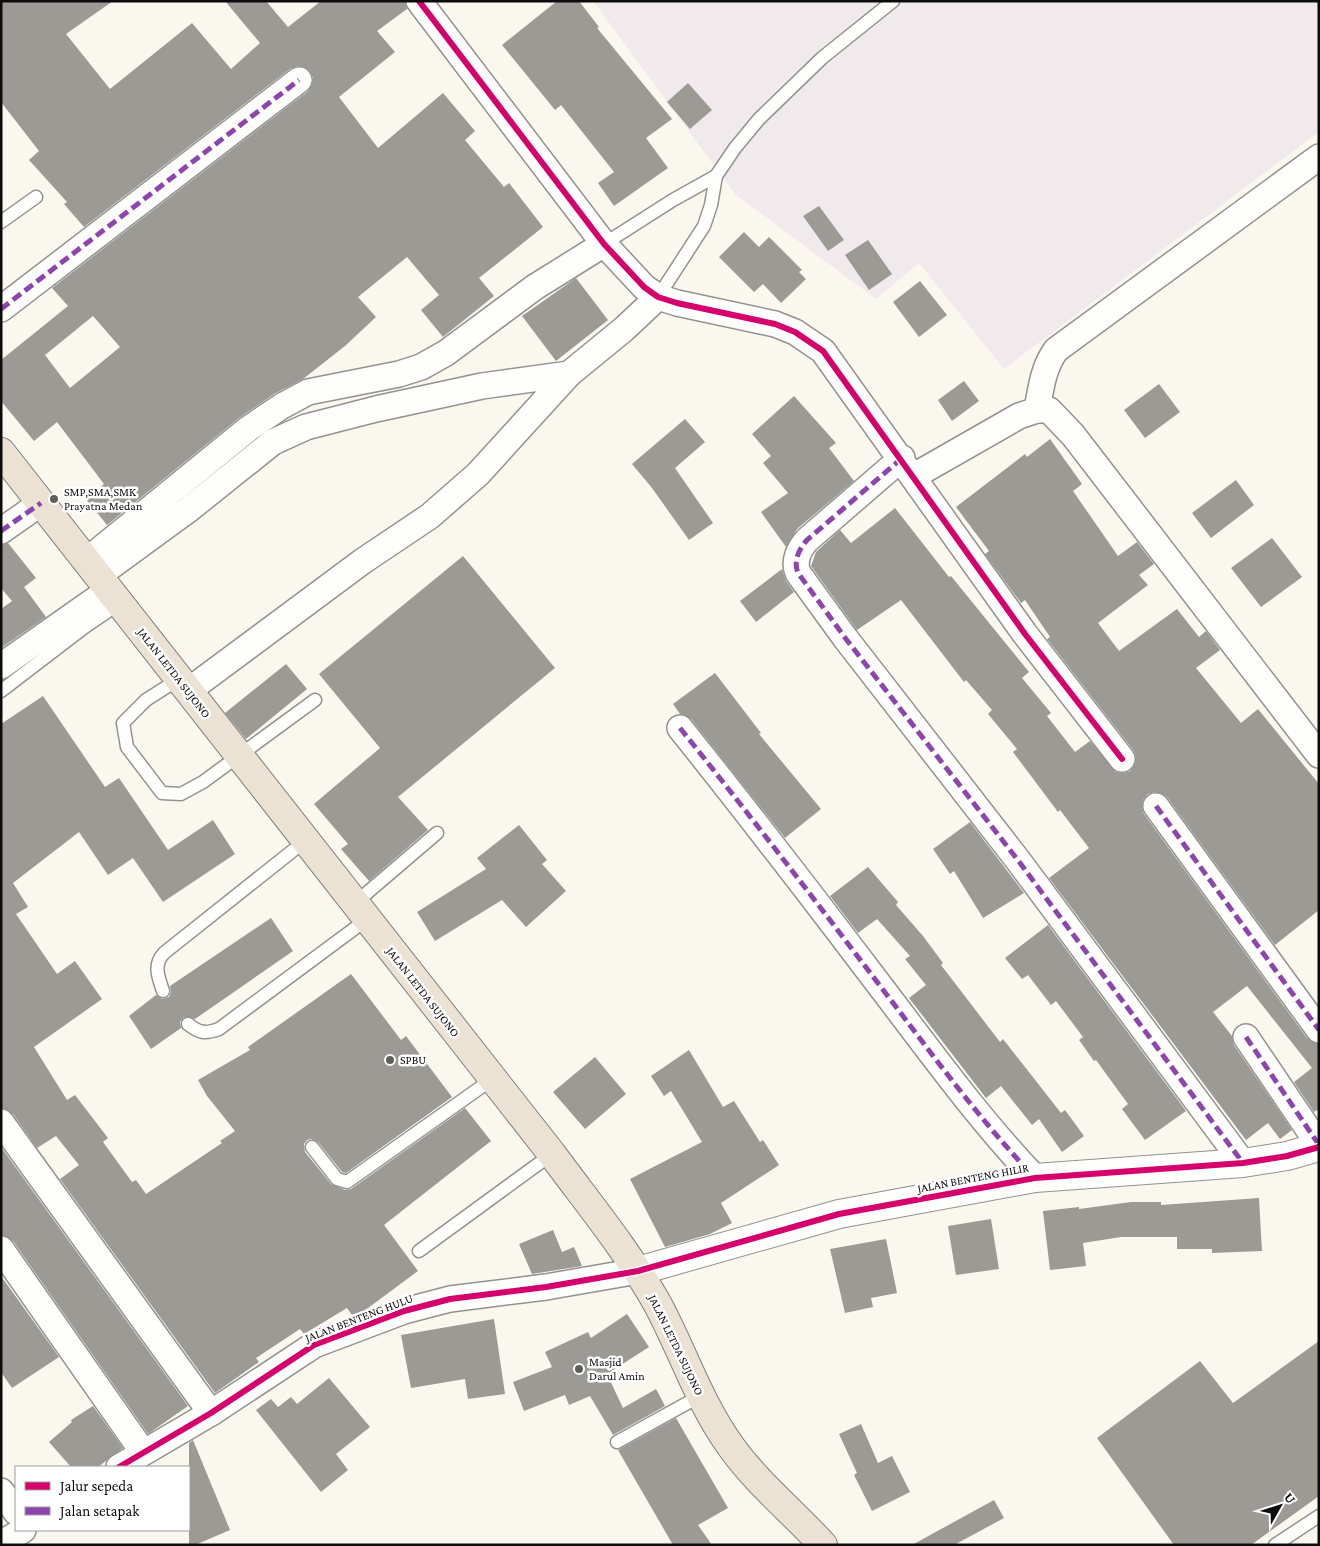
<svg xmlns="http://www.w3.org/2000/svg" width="1320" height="1546" viewBox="0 0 1320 1546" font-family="'Crimson Pro',serif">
  <rect width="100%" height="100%" fill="#faf7ef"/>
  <polygon fill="#f1eaed" points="593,1 1319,1 1319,132 1004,369 919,263 876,299 735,194"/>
  <g fill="#9c9a95" fill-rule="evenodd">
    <path d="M1,1H113L66,34L110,89L192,23L231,69L260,43L225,1H266L288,27L321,1H405L407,9L377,31L395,52L339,97L378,148L443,93L475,131L465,140L504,187L509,183L543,227L479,278L494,296L443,337L421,310L439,295L407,257L358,297L376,317L345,346L303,379L274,394L239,418L107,525L86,499L104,484L57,422L34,441L1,401V360L68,306L52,288L308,91L312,85L313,78L310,71L304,67L297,66L290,69L84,227L64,204L67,202L29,160L39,151L1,102ZM93,316L120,347L70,388L45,355Z"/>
    <polygon points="557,1 579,1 599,27 597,28 672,119 646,138 668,168 614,206 598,183 614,172 561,105 555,110 502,45"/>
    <polygon points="688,83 712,110 690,129 667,102"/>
    <polygon points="819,206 844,240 828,251 803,216"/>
    <polygon points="744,232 759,247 769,237 802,270 799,272 806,279 781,303 763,284 754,292 719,257"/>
    <polygon points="868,240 892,274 869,290 845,255"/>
    <polygon points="576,278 608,320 556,361 522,316"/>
    <polygon points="920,281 947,315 919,337 893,302"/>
    <polygon points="964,381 979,401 952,421 938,400"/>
    <polygon points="1159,384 1180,412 1145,438 1124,410"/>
    <polygon points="794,396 836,443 829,448 854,481 797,529 786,547 761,512 788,493 763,463 771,456 752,434"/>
    <polygon points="685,419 705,442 675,468 713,523 689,540 652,488 632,464"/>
    <polygon points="1050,439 1082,484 1073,491 1118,556 1137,542 1154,564 1139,575 1148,585 1098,623 1119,651 1177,609 1199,637 1206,631 1220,650 1196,668 1241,723 1258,709 1319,784 1319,910 1275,945 1167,797 1155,792 1148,794 1143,800 1142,807 1144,814 1307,1038 1319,1044 1319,1109 1314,1112 1294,1082 1312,1068 1247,986 1213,1012 1232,1036 1234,1045 1292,1130 1280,1139 1268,1123 1246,1140 1049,878 1089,848 1060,810 1058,812 1013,752 1017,749 988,714 992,710 966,680 964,682 901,600 857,630 811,566 816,552 840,530 851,543 895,508 949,577 951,576 1029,672 1022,678 1051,713 1047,716 1075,752 1090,741 1116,772 1123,773 1130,771 1135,764 1136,757 1133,750 1047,639 1050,637 1025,600 1021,603 985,554 989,551 956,507 1025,454 1027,457"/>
    <polygon points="1236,480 1254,505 1211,538 1192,513"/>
    <polygon points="1272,538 1302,577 1261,607 1231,568"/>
    <polygon points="8,543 36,578 24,587 46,617 1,648 1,609 12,601 1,588 1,545"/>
    <polygon points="463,556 555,668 398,797 428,830 369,881 341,849 348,844 314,804 380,748 319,674"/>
    <polygon points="782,569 786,581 794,592 756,622 740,601"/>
    <polygon points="286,664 307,689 246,739 225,713"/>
    <polygon points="715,673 761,733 759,734 821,809 785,838 691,719 680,714 673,704"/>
    <polygon points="43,696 105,787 119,778 168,850 213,820 235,854 163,902 133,858 108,875 79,832 13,883 28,907 16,914 57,974 75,961 102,999 34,1047 67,1100 75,1095 108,1138 103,1142 132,1182 136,1180 146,1194 222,1143 220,1141 235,1131 207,1096 198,1080 250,1050 248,1047 351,974 401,1040 406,1036 452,1097 346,1173 342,1172 318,1142 311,1139 307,1140 304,1144 305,1152 331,1184 345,1190 351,1189 465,1108 491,1141 384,1225 418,1271 364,1311 352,1315 347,1308 304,1334 300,1329 256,1358 259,1362 215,1393 60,1179 79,1165 56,1136 37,1148 13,1114 1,1108 1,724"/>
    <polygon points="970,822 1024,893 983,918 954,871 950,874 933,849"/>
    <polygon points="519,825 547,860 542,864 566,891 526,927 502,900 435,941 417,912 486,869 477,858"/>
    <polygon points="868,867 898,902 896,905 923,936 943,963 941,965 1000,1042 1003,1039 1061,1113 1065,1110 1084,1136 1062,1152 1039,1119 1032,1125 1001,1086 986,1098 909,998 926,985 905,959 910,956 877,919 858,933 830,896"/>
    <polygon points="271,918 293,951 195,1019 184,1017 180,1022 181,1028 151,1049 129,1016 156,995 162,999 169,997 171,992 170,986"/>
    <polygon points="1048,925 1186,1111 1145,1140 1122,1109 1128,1104 1096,1060 1094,1061 1079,1040 1083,1037 1056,1001 1051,1005 1028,975 1022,979 1005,958"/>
    <polygon points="689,1050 723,1107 734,1101 760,1142 763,1140 779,1165 721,1203 732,1223 710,1234 665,1247 630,1179 702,1142 671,1091 664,1096 651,1076"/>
    <polygon points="595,1057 626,1094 585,1129 553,1092"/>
    <polygon points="1,1147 188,1406 148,1434 13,1241 1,1235"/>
    <polygon points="1259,1198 1262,1251 1212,1253 1212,1249 1177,1249 1177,1237 1121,1237 1083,1243 1086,1266 1050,1270 1043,1211 1079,1207 1079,1209 1131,1202 1161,1202 1161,1205"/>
    <polygon points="991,1219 999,1269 956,1275 948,1226"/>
    <polygon points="553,1230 562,1252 574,1247 582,1266 532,1274 519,1244"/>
    <polygon points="886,1239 897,1293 871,1298 873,1307 845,1313 830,1249"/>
    <polygon points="1,1276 59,1357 12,1388 1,1372"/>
    <polygon points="627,1314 649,1347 607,1374 623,1408 656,1389 665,1406 613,1435 590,1396 569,1405 565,1395 524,1411 513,1382 552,1367 545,1352 588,1332 591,1338"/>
    <polygon points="494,1319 505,1394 468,1399 465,1379 411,1388 401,1335"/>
    <polygon points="1319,1341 1319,1496 1251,1545 1174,1545 1097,1438 1200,1361 1233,1403"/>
    <polygon points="329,1378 370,1427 336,1454 348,1470 321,1492 256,1410 271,1399 278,1407 291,1397 297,1404"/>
    <polygon points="93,1406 123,1448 98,1467 71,1467 49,1442 72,1422 71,1420"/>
    <polygon points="676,1418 728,1508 698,1525 712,1545 673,1545 618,1450"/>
    <polygon points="861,1424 878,1463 892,1456 910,1492 872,1511 854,1475 857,1473 839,1434"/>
    <polygon points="193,1440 230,1530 195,1545 189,1545 189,1443"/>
    <polygon points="994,1500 1004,1518 954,1545 912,1545"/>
  </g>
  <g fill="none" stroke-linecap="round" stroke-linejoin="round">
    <defs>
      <g id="service">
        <polyline points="1,222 36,197"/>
        <polyline points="604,244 673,200 716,176"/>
        <polyline points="658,297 704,226 711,205 716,176 735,148 759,119 822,58 893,1"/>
        <polyline points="179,679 146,700 123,723 127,747 162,793 181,794 203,782 315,700"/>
        <polyline points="1,691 86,626 120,603"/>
        <polyline points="354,904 437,833"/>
        <path d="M163,991C158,976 153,965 164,953L305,841"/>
        <path d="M188,1024C199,1033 205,1034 219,1029L366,920"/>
        <polyline points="312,1147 337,1179 347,1182 491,1080"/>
        <polyline points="419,1251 552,1154"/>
        <polyline points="617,1442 700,1396"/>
        <polyline points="1275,1545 1319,1516"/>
      </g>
      <g id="minor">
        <polyline points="419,1 604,244 644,287 658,297 677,303 775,324 795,332 823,351 1025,634 1122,759"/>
        <polyline points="1,309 299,80"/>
        <path d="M1037,410C1041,388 1043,368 1056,350L1319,157"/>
        <path d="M902,458L807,540C799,549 793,561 798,573L846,639L1017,859L1243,1163"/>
        <polyline points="914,476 1019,416 1037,410 1049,410 1073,435 1319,755"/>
        <polyline points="1,531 41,503"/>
        <polyline points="86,561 248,429 282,406 308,392 399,374 421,367 446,353 535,287 604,244"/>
        <polyline points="110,567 188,510 273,442 306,427 376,409 482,386 569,374"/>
        <polyline points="1,666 109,590"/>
        <polyline points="188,691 363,561 430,516 478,474 569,374 624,329 658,297"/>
        <path d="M680,728C745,809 808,891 871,974C924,1043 975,1115 1035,1178"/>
        <polyline points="1156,806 1319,1030"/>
        <polyline points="1246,1037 1319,1145"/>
        <polyline points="1,1122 211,1413"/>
        <polyline points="1,1249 143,1452"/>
        <polyline points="119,1467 211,1413 314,1345 404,1311 450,1299 546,1287 638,1271"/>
        <polyline points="1,1491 16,1512"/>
        <polyline points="1,1544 23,1530"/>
      </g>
      <polyline id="tertiary" points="638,1271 839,1214 1035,1178 1243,1163 1287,1156 1319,1147"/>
      <path id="trunk" d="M1,452L552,1154C588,1203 627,1250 657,1303C683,1351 699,1403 732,1448C758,1484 793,1512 823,1545"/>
    </defs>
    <use href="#service" stroke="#93928e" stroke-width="15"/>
    <use href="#minor" stroke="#93928e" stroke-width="28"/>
    <use href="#tertiary" stroke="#93928e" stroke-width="30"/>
    <use href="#trunk" stroke="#807f7c" stroke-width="30"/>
    <use href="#service" stroke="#fefefd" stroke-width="12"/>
    <use href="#minor" stroke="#fefefd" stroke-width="25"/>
    <use href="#tertiary" stroke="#fefefd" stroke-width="28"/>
    <use href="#trunk" stroke="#ebe2d4" stroke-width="28"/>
    <g stroke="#8e44ad" stroke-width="5" stroke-dasharray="10 5" stroke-linecap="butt">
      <polyline points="1,309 299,80"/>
      <path d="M902,458L807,540C799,549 793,561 798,573L846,639L1017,859L1243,1163"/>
      <polyline points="1,531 41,503"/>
      <path d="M680,728C745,809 808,891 871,974C924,1043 975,1115 1035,1178"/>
      <polyline points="1156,806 1319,1030"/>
      <polyline points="1246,1037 1319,1145"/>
    </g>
    <defs>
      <g id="cycleway">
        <polyline points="419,1 604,244 644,287 658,297 677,303 775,324 795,332 823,351 1025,634 1122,759"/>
        <polyline points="119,1467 211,1413 314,1345 404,1311 450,1299 546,1287 638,1271 839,1214 1035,1178 1243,1163 1287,1156 1319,1147"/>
      </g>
    </defs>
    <use href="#cycleway" stroke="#fff" stroke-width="9"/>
    <use href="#cycleway" stroke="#d6006c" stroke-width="6"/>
  </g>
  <g fill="#5f5e5b" stroke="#fff" stroke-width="2">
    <circle cx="54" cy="499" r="5"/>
    <circle cx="390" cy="1060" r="5"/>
    <circle cx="579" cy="1369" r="5"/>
  </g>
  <g text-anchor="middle" stroke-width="5" stroke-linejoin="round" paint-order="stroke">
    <g font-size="12" fill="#0c0c0c" stroke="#fff" text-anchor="start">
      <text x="64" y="496">SMP,SMA,SMK<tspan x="64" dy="14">Prayatna Medan</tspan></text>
      <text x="400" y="1064">SPBU</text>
      <text x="589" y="1366">Masjid<tspan x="589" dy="14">Darul Amin</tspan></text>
    </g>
    <g font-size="12" fill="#0c0c0c" stroke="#fff">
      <text transform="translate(174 673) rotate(52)" y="4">JALAN LETDA SUJONO</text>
      <text transform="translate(423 992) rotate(52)" y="4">JALAN LETDA SUJONO</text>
      <text transform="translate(973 1178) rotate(-11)" y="4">JALAN BENTENG HILIR</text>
      <text transform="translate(359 1318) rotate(-21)" y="4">JALAN BENTENG HULU</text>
      <text transform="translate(676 1345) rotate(64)" y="4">JALAN LETDA SUJONO</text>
    </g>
  </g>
  <rect width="1320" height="1546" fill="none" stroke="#0c0c0c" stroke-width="5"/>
  <rect x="15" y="1466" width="175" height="65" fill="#ffffff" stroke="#9e9e9e"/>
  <rect x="25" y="1482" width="25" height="8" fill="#d6006c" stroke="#9e9e9e"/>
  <text x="60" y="1491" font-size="15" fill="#0c0c0c">Jalur sepeda</text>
  <rect x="25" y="1507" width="25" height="8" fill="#8e44ad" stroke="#9e9e9e"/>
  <text x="60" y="1516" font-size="15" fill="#0c0c0c">Jalan setapak</text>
  <g transform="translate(1280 1506) rotate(51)" stroke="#ffffff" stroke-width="4" paint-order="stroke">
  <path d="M0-4L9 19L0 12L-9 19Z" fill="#0c0c0c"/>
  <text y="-8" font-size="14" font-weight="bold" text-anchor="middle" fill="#0c0c0c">U</text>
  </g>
</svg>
